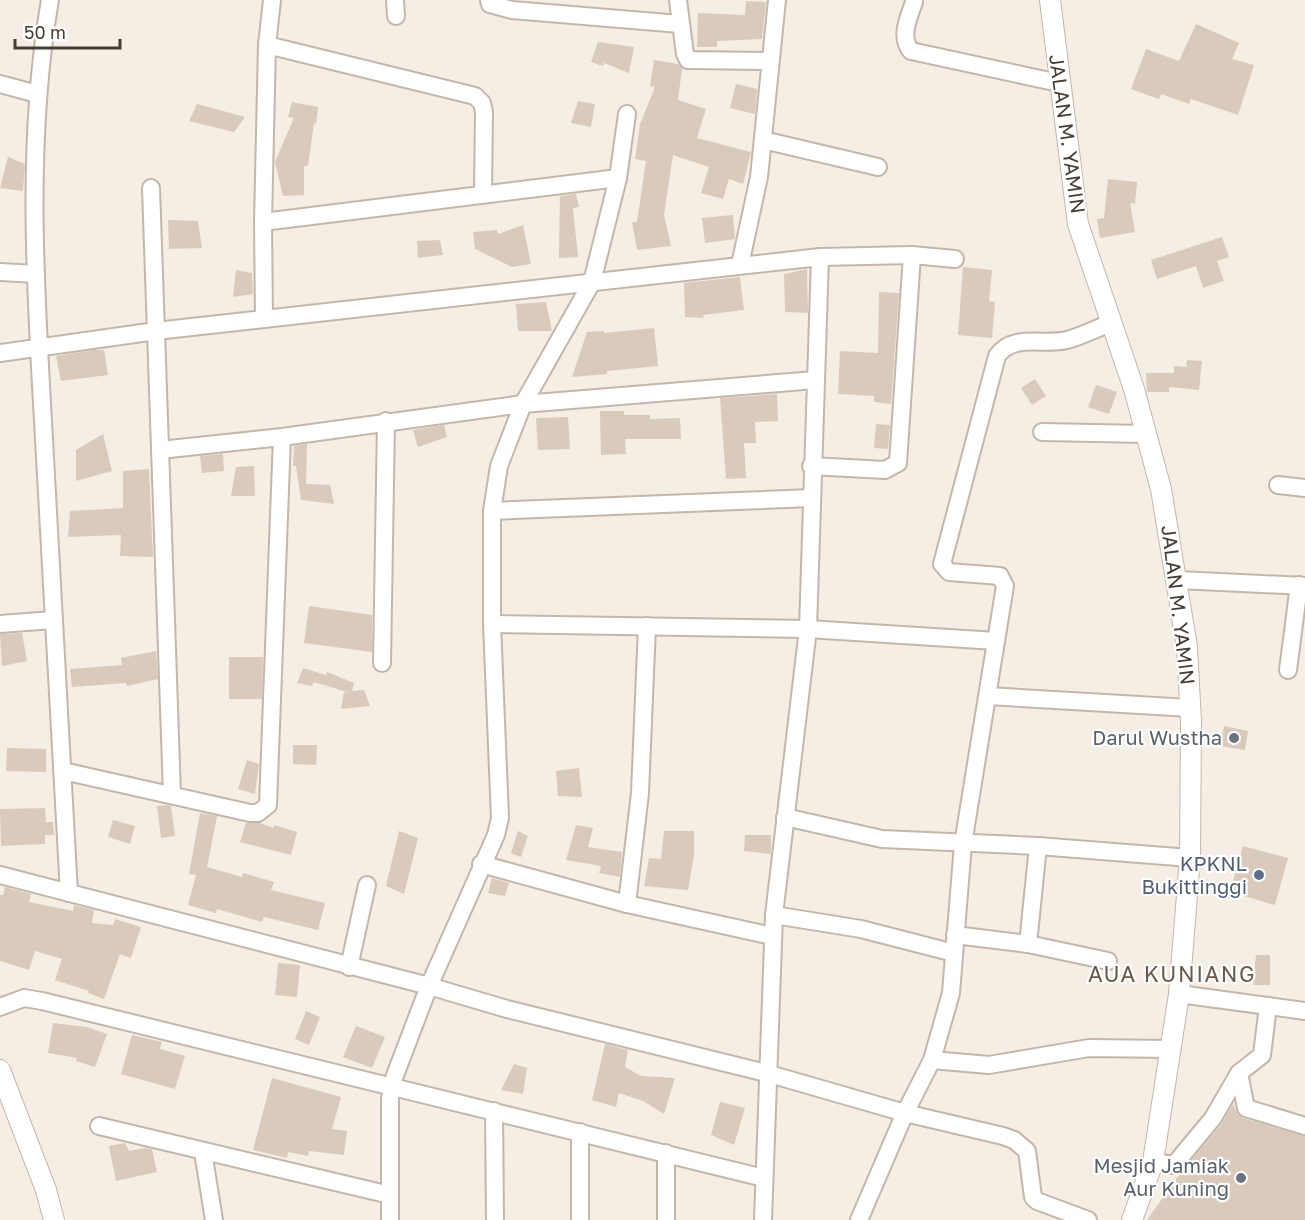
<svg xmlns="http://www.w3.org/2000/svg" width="1305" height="1220" viewBox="0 0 1305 1220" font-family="'Golos Text',sans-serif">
  <rect width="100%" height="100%" fill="#f4eee5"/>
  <g fill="#dacabc">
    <polygon points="746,1 766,2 762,39 717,41 717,47 697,47 698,13 745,15"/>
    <polygon points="1196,24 1239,43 1232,59 1254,65 1238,115 1191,99 1189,104 1161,94 1159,99 1131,89 1146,49 1179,61"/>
    <polygon points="598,42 634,47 629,73 604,63 603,66 591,62"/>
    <polygon points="654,60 678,64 682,68 678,100 706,109 697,138 751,152 743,184 729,179 723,199 701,193 709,167 673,155 664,215 671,246 637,250 632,222 637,222 646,161 635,159 640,124 655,87 650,86"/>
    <polygon points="736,84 757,89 755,114 730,108"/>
    <polygon points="578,101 595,104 591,127 571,123"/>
    <polygon points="292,102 318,107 316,124 314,123 308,166 304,166 304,195 283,196 275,162 294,118 288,117"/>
    <polygon points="197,104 245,117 234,132 189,121"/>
    <polygon points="8,157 25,164 23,191 0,188"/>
    <polygon points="1108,179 1137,182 1135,204 1130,203 1135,232 1100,238 1097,219 1104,218"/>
    <polygon points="576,194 579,207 573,208 578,257 559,258 560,196"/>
    <polygon points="733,215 735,239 705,243 702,218"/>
    <polygon points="168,220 198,221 202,248 169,249"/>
    <polygon points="523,225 531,264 512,267 475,249 473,232 497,230 498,234"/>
    <polygon points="1222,237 1229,257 1217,261 1224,281 1203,288 1196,266 1157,279 1151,260"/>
    <polygon points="440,240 443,255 418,258 417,241"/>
    <polygon points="963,267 992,270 989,301 995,302 992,338 958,335"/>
    <polygon points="807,269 808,313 785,312 784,274"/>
    <polygon points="236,270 252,273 253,294 233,297"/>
    <polygon points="740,277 744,310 703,315 704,318 685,317 684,283"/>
    <polygon points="879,292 899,293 891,404 874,402 874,396 838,394 840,351 878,353"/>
    <polygon points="546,302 552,331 518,331 516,304"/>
    <polygon points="654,328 658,366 607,371 607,374 572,377 587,332 604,331 604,333"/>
    <polygon points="94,350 104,350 108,375 61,381 56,356"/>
    <polygon points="1187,360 1202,361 1199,390 1169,387 1169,392 1147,392 1146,373 1174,373 1174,366 1186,367"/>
    <polygon points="1035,379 1046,396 1032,405 1021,388"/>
    <polygon points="1096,385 1117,392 1109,414 1088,407"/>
    <polygon points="777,394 778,421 755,422 756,443 744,443 746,478 726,479 720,398"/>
    <polygon points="600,411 624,411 624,415 650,415 650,419 680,418 681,439 625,439 626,454 601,455"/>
    <polygon points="568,417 570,449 538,450 536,418"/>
    <polygon points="876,424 890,425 888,449 874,448"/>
    <polygon points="444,425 447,437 418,447 413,430"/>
    <polygon points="103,434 112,471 76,481 76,450"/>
    <polygon points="307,444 306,484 330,485 334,504 301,500 296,466 293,466 294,446"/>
    <polygon points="223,454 224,471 202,473 200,456"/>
    <polygon points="254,466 255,496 231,496 236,467"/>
    <polygon points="149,469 153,557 120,556 121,535 68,537 70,511 123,508 123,471"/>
    <polygon points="309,606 372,615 372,652 304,643"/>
    <polygon points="22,633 27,661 2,666 0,634"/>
    <polygon points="156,651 158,679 127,686 126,683 72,687 70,669 122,665 121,658"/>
    <polygon points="229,657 263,657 262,699 229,699"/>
    <polygon points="303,668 326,675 327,672 354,683 352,691 364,690 370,706 341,709 344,692 347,692 314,682 312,686 297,683"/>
    <polygon points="1224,726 1248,731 1245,750 1220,746"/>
    <polygon points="293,745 317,745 316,765 293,764"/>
    <polygon points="7,748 46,749 46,772 6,771"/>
    <polygon points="247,760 259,764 255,794 238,789"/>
    <polygon points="579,768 582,797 558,796 556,771"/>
    <polygon points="167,805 171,806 175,836 161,838 157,806"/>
    <polygon points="45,808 46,822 53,822 54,835 45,835 45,844 1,846 0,809"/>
    <polygon points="200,813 217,816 207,867 242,877 243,873 274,882 271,890 325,903 318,930 264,917 262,922 217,909 216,913 188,905 196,875 189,874"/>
    <polygon points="113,820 135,826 130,844 108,837"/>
    <polygon points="246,823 260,823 274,828 274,825 297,832 291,855 240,842"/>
    <polygon points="576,825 593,828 588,847 622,852 620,877 599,873 601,866 566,860"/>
    <polygon points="399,831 418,838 404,894 386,886"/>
    <polygon points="518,831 528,836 521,857 511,853"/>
    <polygon points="664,831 694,831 694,855 688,890 644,886 649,858 661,859"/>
    <polygon points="745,835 771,835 771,854 744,851"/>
    <polygon points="1243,846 1288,858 1275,905 1230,892"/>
    <polygon points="492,878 509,883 505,896 488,893"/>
    <polygon points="5,887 31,894 29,902 73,911 74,905 94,910 92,923 113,925 115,919 141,927 131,958 120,954 104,999 88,993 89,991 55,980 62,959 35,951 29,970 0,961 0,895 3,895"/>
    <polygon points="1256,955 1270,955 1270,985 1253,985"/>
    <polygon points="278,963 300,965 297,997 275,995"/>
    <polygon points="306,1011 320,1017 309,1045 295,1039"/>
    <polygon points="53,1023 87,1027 107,1034 95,1067 76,1061 77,1058 48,1053"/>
    <polygon points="356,1026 385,1037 372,1068 343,1057"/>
    <polygon points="132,1035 162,1042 160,1049 185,1056 175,1089 121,1074"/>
    <polygon points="605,1044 628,1050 625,1067 641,1076 675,1078 664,1114 643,1101 619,1093 616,1107 592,1100"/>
    <polygon points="514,1064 527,1068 523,1094 501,1090"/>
    <polygon points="272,1078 341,1097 332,1129 347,1131 344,1155 309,1151 308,1156 288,1152 287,1158 253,1150"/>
    <polygon points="720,1102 745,1108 734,1145 711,1135"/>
    <polygon points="1233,1104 1238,1115 1243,1118 1305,1136 1305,1220 1147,1220 1181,1172 1221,1125"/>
    <polygon points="125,1143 129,1151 145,1148 152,1149 157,1172 116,1181 109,1146"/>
  </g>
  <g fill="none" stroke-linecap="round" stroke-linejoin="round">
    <defs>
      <g id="minor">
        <path d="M50,0C26,138 35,282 43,421C51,579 61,736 69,893"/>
        <polyline points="395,0 396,16"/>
        <polyline points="489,0 490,4 512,10 680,24"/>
        <polyline points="678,0 685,54 688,60 769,61"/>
        <path d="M914,2C909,17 899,37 911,51L1059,83"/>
        <polyline points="267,45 475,96 482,103 484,112 483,193"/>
        <polyline points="0,84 37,94"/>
        <polyline points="763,140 878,167"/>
        <polyline points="151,188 172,794"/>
        <polyline points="263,222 618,178"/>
        <polyline points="740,265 759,177 777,0"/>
        <polyline points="0,272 36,274"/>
        <polyline points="264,319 263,222 267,45 272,0"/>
        <polyline points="0,353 156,331 820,257 912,255 955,259"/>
        <polyline points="1042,432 1146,434"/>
        <polyline points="160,450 282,437 523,404 815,380"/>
        <polyline points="811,466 885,470 898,463 912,255"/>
        <polyline points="1278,485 1305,488"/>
        <polyline points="492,511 812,498"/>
        <polyline points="1178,580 1305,586"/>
        <polyline points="0,624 53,620"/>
        <polyline points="492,624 808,629 996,641"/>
        <polyline points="382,663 386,421"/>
        <polyline points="1288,670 1299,585"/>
        <polyline points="988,696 1190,708"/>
        <polyline points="63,771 250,813 258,813 268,805 282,437"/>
        <polyline points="785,817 882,839 1038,846 1190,858"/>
        <polyline points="481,864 627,904 772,936"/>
        <polyline points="0,875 429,986 507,1009 766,1073 905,1113 1003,1136 1014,1140 1027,1151 1033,1197 1037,1201 1088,1220"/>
        <polyline points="627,904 640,793 647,626"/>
        <polyline points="774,915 861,929 954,953"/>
        <polyline points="955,935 1028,944 1108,961"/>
        <polyline points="1028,944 1038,846"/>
        <polyline points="349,967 367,885"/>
        <polyline points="1179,994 1305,1011"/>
        <polyline points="1268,1006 1262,1055 1239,1073 1246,1108 1305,1126"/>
        <polyline points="0,1007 24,998 42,1001 764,1178"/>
        <polyline points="932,1060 989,1065 1089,1048 1172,1049"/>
        <polyline points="494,1111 495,1220"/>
        <polyline points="99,1126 390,1195"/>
        <polyline points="580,1132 580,1220"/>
        <polyline points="203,1152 214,1220"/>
        <polyline points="666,1153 666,1220"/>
        <polyline points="1153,1162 1174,1165 1213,1118 1239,1073"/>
        <polyline points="390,1220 390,1098 394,1078 429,986 496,835 500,818 492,624 492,511 499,466 523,404 592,282 618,178 627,114"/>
        <polyline points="763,1220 774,915 808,629 820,257"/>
        <path d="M859,1220L905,1113L932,1060L951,993L963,844L1005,586L1000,576L949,572L942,564L997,356C1013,333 1043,346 1067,340C1082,336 1097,328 1111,323"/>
      </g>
      <g id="tertiary">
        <polyline points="1050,0 1078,224 1134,389 1161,489 1187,647 1191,721 1190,858 1179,994 1153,1162 1132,1220"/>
        <polyline points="0,1070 46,1190 54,1220"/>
      </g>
    </defs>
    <use href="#minor" stroke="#c4b7aa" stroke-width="20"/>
    <use href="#tertiary" stroke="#c4b7aa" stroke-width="22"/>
    <use href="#minor" stroke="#fff" stroke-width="16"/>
    <use href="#tertiary" stroke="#fff" stroke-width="20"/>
  </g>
  <g fill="#6b7280" stroke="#fff" stroke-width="2">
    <circle cx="1234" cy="738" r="6"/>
    <circle cx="1241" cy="1178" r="6"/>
  </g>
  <circle fill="#5c6f8a" stroke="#fff" stroke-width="2" cx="1259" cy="875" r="6"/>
  <g text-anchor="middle" stroke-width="4.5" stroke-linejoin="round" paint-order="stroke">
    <g font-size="20" fill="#473d34" stroke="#fff">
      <text transform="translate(1067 134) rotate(82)" y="7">JALAN M. YAMIN</text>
      <text transform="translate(1178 605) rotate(83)" y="7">JALAN M. YAMIN</text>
    </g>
    <g font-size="20" fill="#5b616d" stroke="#fff" text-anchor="end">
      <text x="1222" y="745">Darul Wustha</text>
      <text x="1229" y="1173">Mesjid Jamiak<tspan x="1229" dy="23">Aur Kuning</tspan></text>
    </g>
    <g font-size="20" fill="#4e5e75" stroke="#fff" text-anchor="end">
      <text x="1247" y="871">KPKNL<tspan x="1247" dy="23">Bukittinggi</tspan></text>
    </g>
    <g font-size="22" letter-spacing="1.5" fill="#6b5a4a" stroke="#fff">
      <text x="1172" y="982">AUA KUNIANG</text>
    </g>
  </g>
  <path d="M15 39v9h105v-9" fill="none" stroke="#473d34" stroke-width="3"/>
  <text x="24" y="39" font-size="18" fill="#473d34" stroke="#ffffff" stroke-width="4.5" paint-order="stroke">50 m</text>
</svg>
